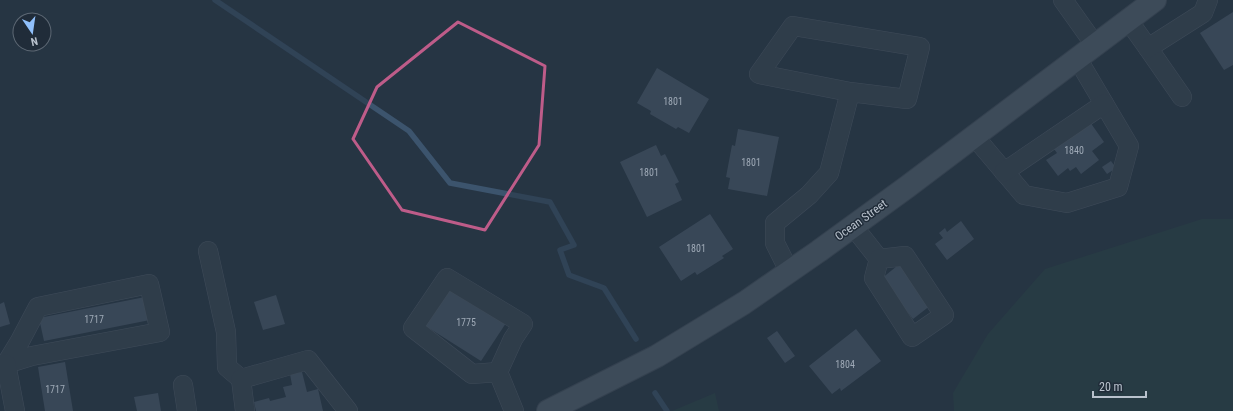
<svg xmlns="http://www.w3.org/2000/svg" width="1233" height="411" viewBox="0 0 1233 411" font-family="'Roboto Condensed',sans-serif">
  <rect width="100%" height="100%" fill="#263544"/>
  <g fill="#294345">
    <polygon points="1202,219 1233,219 1233,411 954,411 953,393 988,334 1045,269"/>
    <polygon points="715,393 719,411 672,411"/>
  </g>
  <g fill="none" stroke-linecap="round" stroke-linejoin="round">
    <g stroke="#3c546d" stroke-width="5.5">
      <polyline points="215,0 409,131 450,183 550,202 574,245 560,250 569,275 604,288 636,339"/>
      <polyline points="655,393 667,411"/>
    </g>
  </g>
  <g fill="#4f5e6f">
    <polygon points="1233,12 1233,65 1224,70 1200,33"/>
    <polygon points="657,68 709,99 689,133 678,127 676,129 650,114 651,111 637,103"/>
    <polygon points="1090,122 1104,142 1092,151 1099,160 1081,174 1076,167 1070,171 1068,168 1058,176 1046,160 1057,153 1054,149"/>
    <polygon points="738,129 779,137 767,196 728,189 730,178 726,177 732,145 735,146"/>
    <polygon points="656,145 661,156 665,154 679,182 675,184 682,200 647,217 620,162"/>
    <polygon points="1111,161 1116,168 1107,174 1102,167"/>
    <polygon points="710,214 733,249 722,256 724,258 697,275 695,272 681,281 659,247"/>
    <polygon points="961,221 974,239 947,260 935,244 943,238 939,233 945,228 947,232"/>
    <polygon points="902,262 931,305 913,319 881,279"/>
    <polygon points="451,283 508,320 481,361 424,325"/>
    <polygon points="276,295 285,324 263,330 254,302"/>
    <polygon points="145,297 150,320 44,341 39,318"/>
    <polygon points="4,302 10,324 0,327 0,304"/>
    <polygon points="856,329 881,361 841,391 840,388 832,394 809,366"/>
    <polygon points="777,331 795,356 785,363 767,338"/>
    <polygon points="65,362 73,411 45,411 38,367"/>
    <polygon points="302,372 307,392 318,389 323,411 256,411 254,402 269,398 270,401 286,397 283,387 292,385 290,374"/>
    <polygon points="158,393 161,411 137,411 134,397"/>
  </g>
  <g fill="none" stroke-linecap="round" stroke-linejoin="round">
    <defs>
      <g id="minor">
        <polyline points="1063,0 1095,45"/>
        <polyline points="1128,20 1148,48 1182,97"/>
        <polyline points="1148,48 1203,13 1208,0"/>
        <polyline points="974,136 1024,195 1067,203 1118,187 1129,146 1077,58"/>
        <polyline points="1004,172 1104,104"/>
        <polyline points="853,226 879,259"/>
        <polyline points="208,251 226,332 227,367 241,379"/>
        <polygon points="905,256 944,315 912,337 874,278 879,259"/>
        <polyline points="789,271 775,243 775,223 809,195 829,173 850,92 759,74 793,26 920,47 907,99 850,92"/>
        <polygon points="149,284 160,332 32,356 6,364 20,341 38,307"/>
        <polyline points="0,366 6,364 15,411"/>
        <polyline points="498,372 513,339 523,324 447,278 413,328 472,374 498,372 514,411"/>
        <polyline points="183,385 187,411"/>
        <polyline points="245,411 241,379 308,360 348,411"/>
      </g>
      <polyline id="major" points="548,411 657,356 744,303 819,251 907,187 1155,0"/>
    </defs>
    <use href="#minor" stroke="#5a6571" stroke-width="20"/>
    <use href="#major" stroke="#45505d" stroke-width="24"/>
    <use href="#minor" stroke="#3b4753" stroke-width="19"/>
    <use href="#major" stroke="#596673" stroke-width="22"/>
  </g>
  <path d="M0 0H1233V411H0ZM458,22L545,66L539,145L485,230L402,210L353,139L377,87Z" fill="#263544" fill-opacity=".55" fill-rule="evenodd"/>
  <path fill="none" stroke="#be5c89" stroke-width="3" stroke-linejoin="round" d="M458,22L545,66L539,145L485,230L402,210L353,139L377,87Z"/>
  <g text-anchor="middle" stroke-width="3" stroke-linejoin="round" paint-order="stroke">
    <g font-size="10" fill="#9ea9b6">
      <text x="673" y="105">1801</text>
      <text x="1074" y="154">1840</text>
      <text x="751" y="166">1801</text>
      <text x="649" y="176">1801</text>
      <text x="696" y="252">1801</text>
      <text x="94" y="323">1717</text>
      <text x="466" y="326">1775</text>
      <text x="845" y="368">1804</text>
      <text x="55" y="393">1717</text>
    </g>
    <g font-size="12" fill="#b9c2cd" stroke="#202c39">
      <text transform="translate(861 220) rotate(-36)" y="4">Ocean Street</text>
    </g>
  </g>
  <g transform="translate(32 32) rotate(167)"><circle r="19" fill="#202c39" stroke="#5d6874"/>
  <path d="M0-3L7 15L0 10L-7 15Z" fill="#90c0fb"/>
  <text y="-6" font-size="11" font-weight="bold" text-anchor="middle" fill="#b9c2cd">N</text>
  </g>
  <path d="M1093 391v6h53v-6" fill="none" stroke="#b9c2cd" stroke-width="2"/>
  <text x="1099" y="391" font-size="12" fill="#b9c2cd" stroke="#202c39" stroke-width="3" paint-order="stroke">20 m</text>
</svg>
